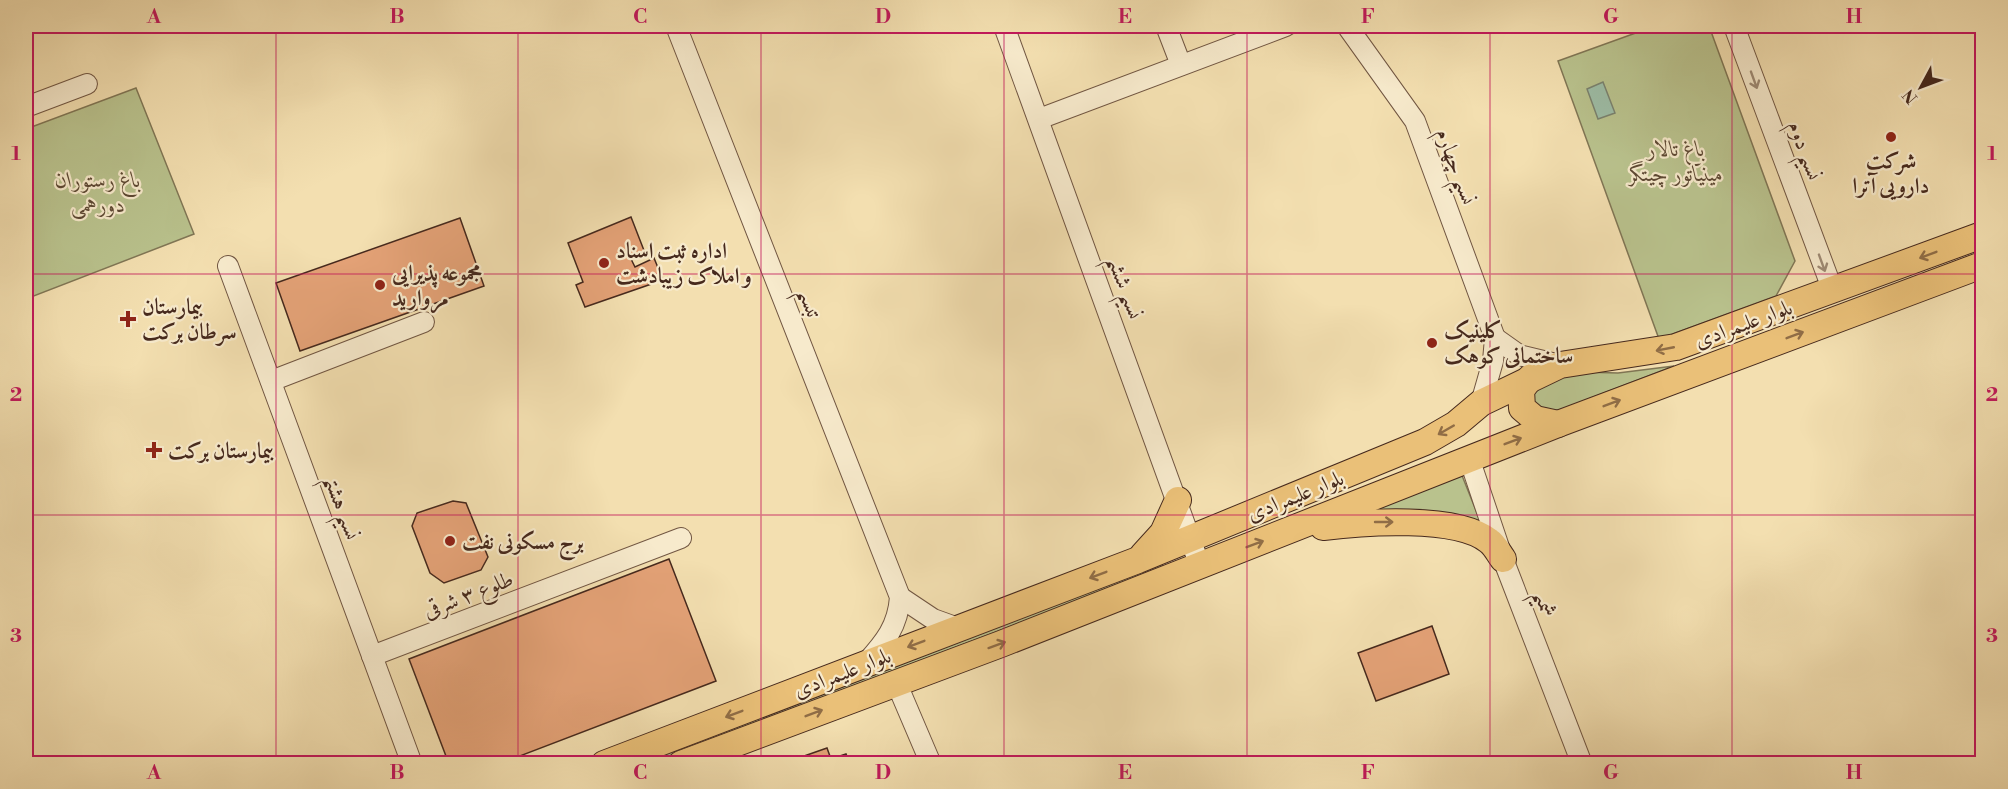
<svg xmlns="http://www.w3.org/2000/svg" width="2008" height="789" viewBox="0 0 2008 789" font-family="'Libre Bodoni',Amiri,serif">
  <rect width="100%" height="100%" fill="#f3dfb0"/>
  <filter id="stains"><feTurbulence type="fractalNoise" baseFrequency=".00333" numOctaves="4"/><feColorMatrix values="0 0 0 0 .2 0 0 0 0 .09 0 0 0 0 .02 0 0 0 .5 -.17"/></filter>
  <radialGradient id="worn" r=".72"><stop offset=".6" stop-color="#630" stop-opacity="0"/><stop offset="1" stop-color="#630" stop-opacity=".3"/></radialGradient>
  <g fill="#b9c28d" stroke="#807655" stroke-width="1.5">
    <polygon points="1655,26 1709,26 1795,261 1776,296 1659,339 1558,61"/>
    <polygon points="136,88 194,234 26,299 26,129"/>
    <polygon points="1674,366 1547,415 1534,412 1532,380 1546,371 1618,373"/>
    <polygon points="1461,473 1481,523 1351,516"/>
    <polygon points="1160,561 1164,568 651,763 625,764"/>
  </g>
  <polygon fill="#9dbda6" stroke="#7a826f" stroke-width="1.5" points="1603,82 1615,113 1598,119 1587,89"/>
  <g fill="#e4a277" stroke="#46291d" stroke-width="1.5">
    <polygon points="631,217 645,253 631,259 635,267 654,258 663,280 585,307 576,285 583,282 568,243"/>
    <polygon points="460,218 484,286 300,351 276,283"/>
    <polygon points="453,501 466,503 488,557 481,570 444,583 430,573 412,526 417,513"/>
    <polygon points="669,559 716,681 499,764 449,764 409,659"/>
    <polygon points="1432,626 1449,674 1376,701 1358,653"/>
    <polygon points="827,748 831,759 846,754 850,764 787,762"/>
  </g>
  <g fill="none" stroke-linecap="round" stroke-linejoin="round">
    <defs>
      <g id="minor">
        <path d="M676,26L900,597C898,626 885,642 866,663"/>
        <polyline points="1004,26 1200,566"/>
        <polyline points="1166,26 1181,65"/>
        <polyline points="1347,26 1415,121 1495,338 1493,361 1481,403"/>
        <polyline points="1734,26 1833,291"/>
        <polyline points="26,107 87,84"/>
        <polyline points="1039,119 1286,26"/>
        <polyline points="228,266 412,764"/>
        <polyline points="1495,338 1519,355 1560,365"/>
        <polyline points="271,381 424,322"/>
        <polyline points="1469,458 1503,559 1582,764"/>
        <polyline points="900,597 933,619 958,628"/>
        <polyline points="372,656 681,538"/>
        <polyline points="896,682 931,764"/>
      </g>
      <g id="major">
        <polyline points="1531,377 1521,390 1522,408 1535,419 1558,424"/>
        <path d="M1323,527C1363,522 1457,515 1489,541C1495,545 1499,554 1503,559"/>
        <polyline points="1143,555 1163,533 1178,500"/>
        <polyline points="604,764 1138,560 1425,442 1456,424 1481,403 1560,365 1676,347 1982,235"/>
        <polyline points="681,764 1001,644 1558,424 1982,265"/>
      </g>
    </defs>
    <use href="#minor" stroke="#715642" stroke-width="22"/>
    <use href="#major" stroke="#46291d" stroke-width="28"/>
    <use href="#minor" stroke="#f7eacc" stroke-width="20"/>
    <use href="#major" stroke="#eac078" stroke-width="26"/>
  </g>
  <defs><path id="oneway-shaft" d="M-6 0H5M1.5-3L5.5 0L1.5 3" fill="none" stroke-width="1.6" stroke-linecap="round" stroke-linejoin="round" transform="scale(1.5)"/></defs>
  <g stroke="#9e8a74">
    <use href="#oneway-shaft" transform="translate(1754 80) rotate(70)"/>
    <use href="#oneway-shaft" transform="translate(1822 263) rotate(70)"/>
  </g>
  <g stroke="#906d46">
    <use href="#oneway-shaft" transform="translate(1928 255) rotate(159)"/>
    <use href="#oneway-shaft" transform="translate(1795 335) rotate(-21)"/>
    <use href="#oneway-shaft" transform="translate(1665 349) rotate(169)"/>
    <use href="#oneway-shaft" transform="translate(1612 403) rotate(-21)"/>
    <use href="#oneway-shaft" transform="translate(1446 430) rotate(150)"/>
    <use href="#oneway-shaft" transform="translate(1513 441) rotate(-21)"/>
    <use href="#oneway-shaft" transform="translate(1384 522)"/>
    <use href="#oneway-shaft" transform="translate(1255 544) rotate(-21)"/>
    <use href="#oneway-shaft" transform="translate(1098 575) rotate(159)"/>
    <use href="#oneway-shaft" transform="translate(916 644) rotate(159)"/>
    <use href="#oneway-shaft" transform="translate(997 645) rotate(-20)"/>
    <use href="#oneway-shaft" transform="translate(814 713) rotate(-21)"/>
    <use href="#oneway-shaft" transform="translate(734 714) rotate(159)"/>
  </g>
  <path fill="none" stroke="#c2185b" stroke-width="1.5" stroke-opacity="0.55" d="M276,26V764M518,26V764M761,26V764M1004,26V764M1247,26V764M1490,26V764M1732,26V764M26,274H1982M26,515H1982"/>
  <g fill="#8f2418" stroke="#f7eacc" stroke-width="2">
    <circle cx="1891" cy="137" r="6"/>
    <circle cx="604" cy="263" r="6"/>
    <circle cx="380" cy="285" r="6"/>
    <path d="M125 310h6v6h6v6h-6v6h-6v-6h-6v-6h6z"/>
    <circle cx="1432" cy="343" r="6"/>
    <path d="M151 441h6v6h6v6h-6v6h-6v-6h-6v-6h6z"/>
    <circle cx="450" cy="541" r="6"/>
  </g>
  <g text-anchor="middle" stroke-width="4.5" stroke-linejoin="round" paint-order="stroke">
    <g font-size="22" font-style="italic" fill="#5d4833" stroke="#f7eacc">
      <text x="1676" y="156">باغ تالار<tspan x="1676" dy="25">مینیاتور چیتگر</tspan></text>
      <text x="98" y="187">باغ رستوران<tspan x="98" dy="25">دورهمی</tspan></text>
    </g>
    <g font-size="22" fill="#46291d" stroke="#f7eacc">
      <text transform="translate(1806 150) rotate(70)" y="8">نسیم دوم</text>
      <text transform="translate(1457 166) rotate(70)" y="8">نسیم چهارم</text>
      <text transform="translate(1126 287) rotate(70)" y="8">نسیم ششم</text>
      <text transform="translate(811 303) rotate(69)" y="8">تبسم</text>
      <text transform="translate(1743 323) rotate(-20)" y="8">بلوار علیمرادی</text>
      <text transform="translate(1295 495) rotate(-22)" y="8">بلوار علیمرادی</text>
      <text transform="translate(343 507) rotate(70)" y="8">نسیم هشتم</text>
      <text transform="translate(468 594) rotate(-21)" y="8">طلوع ۳ شرقی</text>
      <text transform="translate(1546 603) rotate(69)" y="8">شمیم</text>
      <text transform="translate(842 672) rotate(-21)" y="8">بلوار علیمرادی</text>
    </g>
    <g font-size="22" font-weight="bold" fill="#46291d" stroke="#f7eacc" text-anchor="start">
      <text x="1891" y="168" text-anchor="middle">شرکت<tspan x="1891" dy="25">دارویی آترا</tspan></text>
      <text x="616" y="258">اداره ثبت اسناد<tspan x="616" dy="25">و املاک زیبادشت</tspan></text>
      <text x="392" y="280">مجموعه پذیرایی<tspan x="392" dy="25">مروارید</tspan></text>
      <text x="142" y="314">بیمارستان<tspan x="142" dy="25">سرطان برکت</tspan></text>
      <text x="1444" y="338">کلینیک<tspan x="1444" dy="25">ساختمانی کوهک</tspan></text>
      <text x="168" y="458">بیمارستان برکت</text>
      <text x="462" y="549">برج مسکونی نفت</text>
    </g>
  </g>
  <rect width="2008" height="789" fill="none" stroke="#f3dfb0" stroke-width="66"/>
  <g transform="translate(1921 87) rotate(229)" stroke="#f7eacc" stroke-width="4.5" paint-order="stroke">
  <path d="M0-4.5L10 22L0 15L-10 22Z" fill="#46291d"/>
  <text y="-9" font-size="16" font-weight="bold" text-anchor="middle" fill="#46291d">N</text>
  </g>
  <rect x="33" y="33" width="1942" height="723" fill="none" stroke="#c2185b" stroke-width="2"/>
  <g font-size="20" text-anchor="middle" font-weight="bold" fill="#c2185b">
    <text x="154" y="23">A</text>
    <text x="397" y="23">B</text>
    <text x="640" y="23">C</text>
    <text x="883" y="23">D</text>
    <text x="1125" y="23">E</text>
    <text x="1368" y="23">F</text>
    <text x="1611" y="23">G</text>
    <text x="1854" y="23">H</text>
    <text x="16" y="160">1</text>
    <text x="1992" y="160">1</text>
    <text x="16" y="401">2</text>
    <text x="1992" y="401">2</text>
    <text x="16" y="642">3</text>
    <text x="1992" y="642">3</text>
    <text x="154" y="779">A</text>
    <text x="397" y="779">B</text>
    <text x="640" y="779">C</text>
    <text x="883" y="779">D</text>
    <text x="1125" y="779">E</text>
    <text x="1368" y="779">F</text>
    <text x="1611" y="779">G</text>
    <text x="1854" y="779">H</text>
  </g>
  <rect width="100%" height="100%" filter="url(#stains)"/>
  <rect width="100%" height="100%" fill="url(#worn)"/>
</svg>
